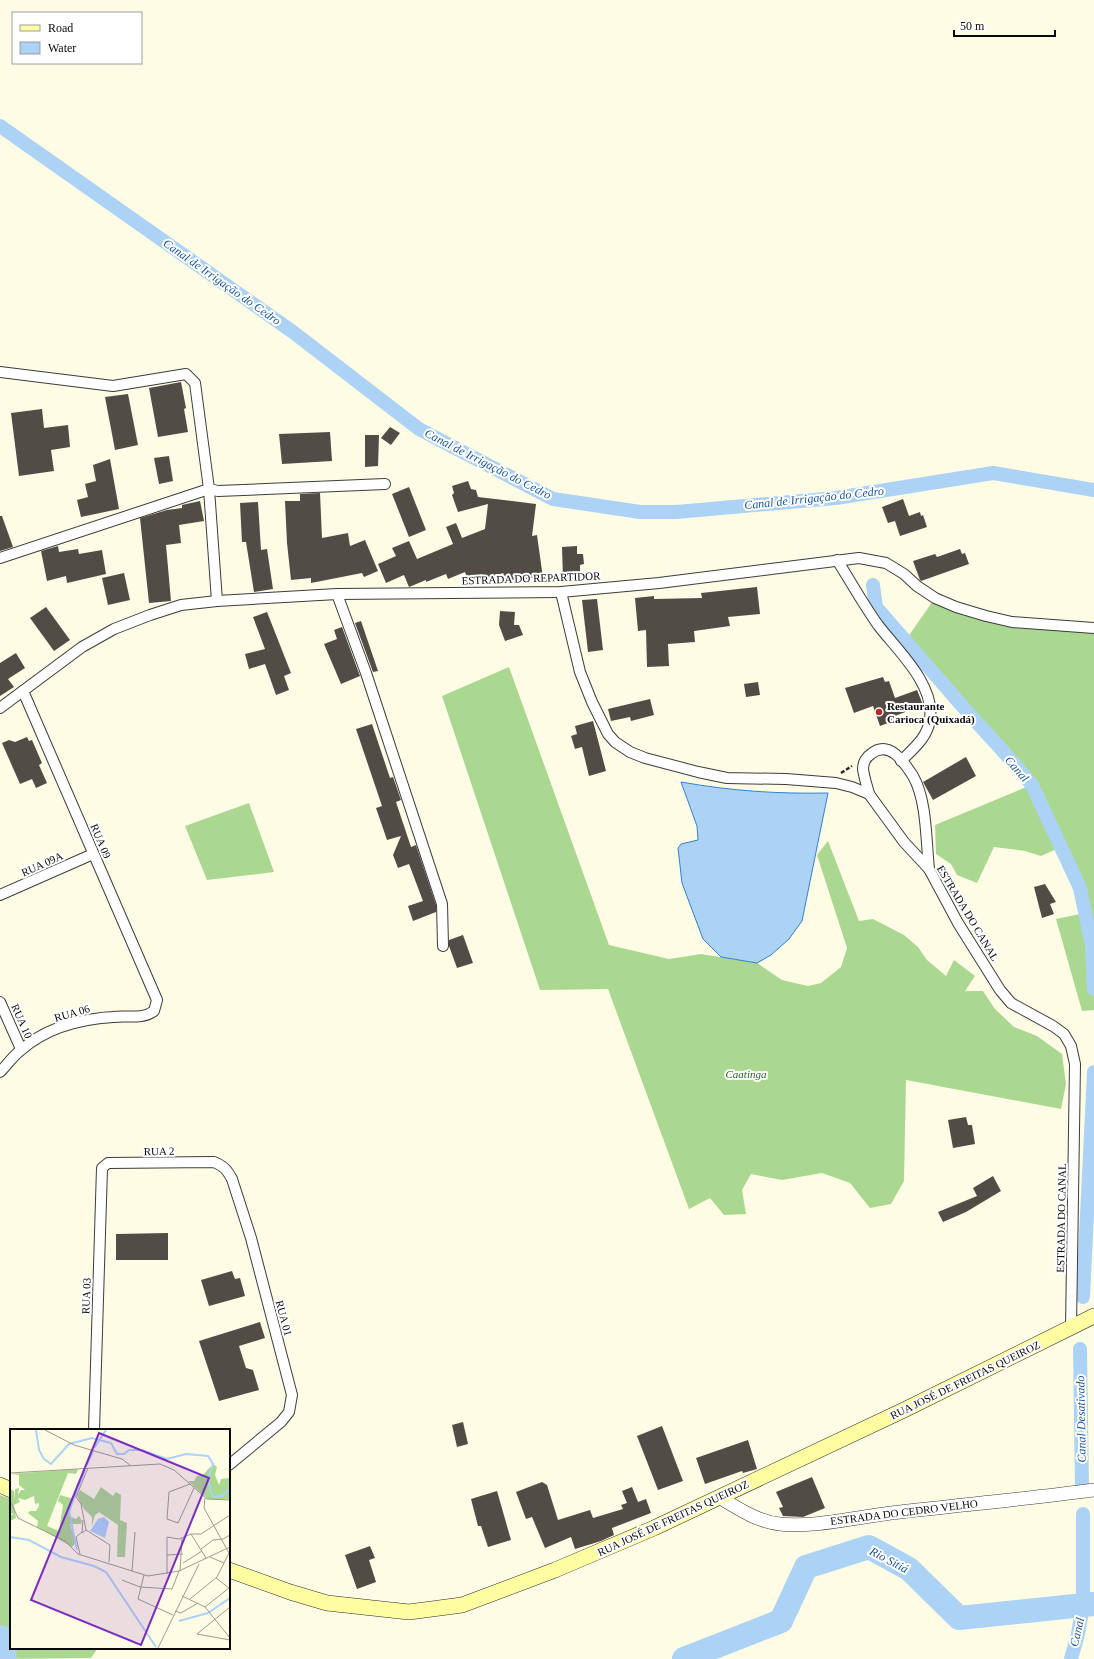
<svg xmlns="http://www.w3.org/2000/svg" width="1094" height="1659" viewBox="0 0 1094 1659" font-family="Georgia,serif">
  <rect width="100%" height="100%" fill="#fffce6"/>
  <g fill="#abd891">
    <polygon points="935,598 1012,622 1094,628 1094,1010 1082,1011 1056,919 1085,913 1080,888 1061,847 1041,856 1025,851 994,847 977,883 957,875 951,864 936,854 935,825 1031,785 1003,751 905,641"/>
    <polygon points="509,667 609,945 669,959 701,954 757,963 782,980 808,986 821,983 841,967 847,948 817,855 828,841 859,921 873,919 904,935 918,947 927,960 946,976 954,960 975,976 965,991 983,991 995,1009 1014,1027 1037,1036 1062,1054 1066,1084 1061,1109 906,1080 904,1181 891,1204 870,1208 850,1183 822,1173 782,1180 751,1174 742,1190 746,1214 724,1215 710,1198 689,1209 608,989 540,990 442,696"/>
    <polygon points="249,803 274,872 207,880 185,826"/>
    <polygon points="0,1495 11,1499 11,1648 98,1648 91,1658 0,1659"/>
  </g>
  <path fill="#acd3f5" stroke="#3481cb" d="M681,782C732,791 777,794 828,793L802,921L789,939L771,955L757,963L721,957L703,939L682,883L678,848L681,844L698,840L697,826Z"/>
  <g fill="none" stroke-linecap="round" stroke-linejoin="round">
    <g stroke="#acd3f5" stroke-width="14">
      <polyline points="0,126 293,332 419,429 553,499 640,512 676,512 836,498 993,473 1094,490"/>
      <polyline points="873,585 876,607 970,715 1003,751 1032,785 1080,888 1092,946 1094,989"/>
      <polyline points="1083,1297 1094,1072"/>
      <polyline points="1080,1349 1082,1488"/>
      <polyline points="1071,1659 1078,1634 1083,1605 1083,1514"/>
    </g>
    <g stroke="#acd3f5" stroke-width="24">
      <polyline points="0,1637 5,1650 4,1659"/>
      <polyline points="684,1659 781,1621 806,1567 869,1547 909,1569 959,1618 1094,1604"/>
    </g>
  </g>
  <g fill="#524c46">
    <polygon points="181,382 186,408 184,409 188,432 158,437 149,388"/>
    <polygon points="128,394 138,445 115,450 105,397"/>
    <polygon points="42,409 44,428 68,425 70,447 51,450 54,471 19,476 11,413"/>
    <polygon points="390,427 400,433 391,445 381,438"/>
    <polygon points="330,432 332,461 282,464 279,434"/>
    <polygon points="365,435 379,435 378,466 365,467"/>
    <polygon points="169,456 173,481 159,484 154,458"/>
    <polygon points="110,459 119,509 81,517 77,500 88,497 85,484 96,481 93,465"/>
    <polygon points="468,481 471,489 476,490 478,497 536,504 532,536 537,535 543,578 524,579 523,576 507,582 503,573 482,581 481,579 470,584 465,572 448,579 446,574 426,582 426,580 409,587 404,575 386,583 378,564 396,556 392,548 409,541 417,559 453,544 446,527 456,523 462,538 485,529 488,504 458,512 452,495 454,493 452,486"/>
    <polygon points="409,487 426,530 409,537 392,494"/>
    <polygon points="320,493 322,538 348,533 350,546 365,540 378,571 364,577 362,573 311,583 311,578 291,580 287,543 285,501 300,501 300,494"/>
    <polygon points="903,499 909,516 920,512 921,516 923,515 927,527 900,536 895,521 888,523 882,507"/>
    <polygon points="200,501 204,521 179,525 181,543 166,545 171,601 149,603 140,518 167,510 182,508 182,505"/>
    <polygon points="258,502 261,550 267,549 273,589 254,592 246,542 242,542 240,503"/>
    <polygon points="0,516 2,516 13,547 0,551"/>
    <polygon points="58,546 59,552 78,549 79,554 102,550 106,574 67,583 66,576 47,581 41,551"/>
    <polygon points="577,546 577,554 583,554 584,564 580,565 580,579 563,579 562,547"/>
    <polygon points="960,549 962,554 965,553 969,564 921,581 920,580 913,561 935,554 937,557"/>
    <polygon points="124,573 130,600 108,605 102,578"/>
    <polygon points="757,587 760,614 728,617 730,626 694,631 695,642 668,644 669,666 647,667 646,630 638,631 635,598 654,596 654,599 702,598 701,593"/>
    <polygon points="597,599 603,650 588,652 582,600"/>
    <polygon points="46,607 70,640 54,651 30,618"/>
    <polygon points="500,611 515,612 514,625 519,625 523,635 505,641 499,625"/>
    <polygon points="267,612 291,673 284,676 289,690 276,695 265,664 249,669 245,654 265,649 253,617"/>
    <polygon points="361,621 378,671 373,672 355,623"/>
    <polygon points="342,627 360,676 341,684 324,644 337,639 334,630"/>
    <polygon points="16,653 25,668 8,679 14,687 0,696 0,663"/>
    <polygon points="883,677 885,682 889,681 895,698 917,690 923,705 895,716 896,720 880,726 873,706 854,713 845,688"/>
    <polygon points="758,682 760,695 746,697 744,684"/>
    <polygon points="650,699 654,715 631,721 630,717 611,721 608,709"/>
    <polygon points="593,721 606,771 589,776 582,747 575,749 571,736 577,734 575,726"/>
    <polygon points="372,724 390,778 393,777 401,800 396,802 411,847 416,845 436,905 436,912 413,921 408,906 423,901 409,864 398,868 393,855 401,836 387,840 376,808 382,806 356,729"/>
    <polygon points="27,737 29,741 32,740 42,763 39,765 47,783 36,788 32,779 20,784 2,743 9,740 15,742"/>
    <polygon points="966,757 976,776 933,800 923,782"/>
    <polygon points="1045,884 1056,902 1050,904 1054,914 1042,918 1034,887"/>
    <polygon points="463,935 473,963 457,968 449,946 449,940"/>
    <polygon points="966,1117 968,1125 972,1125 975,1144 953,1148 948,1120"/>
    <polygon points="993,1176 1001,1191 966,1212 943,1222 938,1212 977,1196 973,1188"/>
    <polygon points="168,1233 168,1260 116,1260 116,1234"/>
    <polygon points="232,1271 235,1279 240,1278 245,1296 209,1306 201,1280"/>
    <polygon points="260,1322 265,1338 239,1346 246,1368 253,1370 259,1390 219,1401 199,1341"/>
    <polygon points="463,1422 468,1444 457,1447 452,1425"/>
    <polygon points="662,1426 683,1481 658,1490 637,1436"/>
    <polygon points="748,1440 757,1469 743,1473 742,1471 705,1484 696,1458"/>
    <polygon points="812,1477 825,1508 803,1517 783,1516 779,1508 783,1507 776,1492"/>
    <polygon points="542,1482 547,1485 558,1520 590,1510 593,1518 623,1509 621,1505 627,1503 622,1491 632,1487 638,1502 646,1499 651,1513 612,1528 614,1535 601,1541 575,1549 571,1537 545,1548 532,1517 526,1519 516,1492"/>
    <polygon points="497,1491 511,1540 488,1547 481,1526 478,1526 471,1499"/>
    <polygon points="370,1546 375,1558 369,1560 376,1582 357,1589 345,1555"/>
  </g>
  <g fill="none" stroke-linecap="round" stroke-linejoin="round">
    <defs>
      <g id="minor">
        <polyline points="0,372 113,386 186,374 195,383 209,489 217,601"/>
        <polyline points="0,558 209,489 218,491 385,484"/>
        <path d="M837,560C851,582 863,604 878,625C897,650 935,684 930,719C928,737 914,748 901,761"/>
        <polyline points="561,592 580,672 592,702 608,734 615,742 630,752 645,758 698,772 727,778 786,779 836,783 852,787 869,794 904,842 929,869 958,923 1000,990 1011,1003 1053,1026 1064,1034 1071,1046 1075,1064 1071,1328"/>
        <polyline points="337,594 366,673 442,904 443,946"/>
        <polyline points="0,708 82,647 114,629 150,615 181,605 217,601 337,594 561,592 659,583 859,558 886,563 904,574 917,586 935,598 956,607 986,616 1012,622 1094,628"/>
        <path d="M869,794C867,786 864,777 863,769C863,763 866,757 871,754C889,739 904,762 913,776C927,800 926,841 929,869"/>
        <polyline points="0,895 93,854"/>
        <polyline points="0,1002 21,1049"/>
        <path d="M0,1072C7,1065 13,1056 21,1050C46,1028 80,1019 113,1017C127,1015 142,1020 154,1011L157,1000L23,691"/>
        <path d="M94,1430L102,1168L108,1163L214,1162C224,1166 227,1170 232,1179L251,1238L292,1395L289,1412L281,1422L229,1465"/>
      </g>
      <path id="tertiary" d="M719,1497C737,1508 758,1522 780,1524C812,1528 858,1517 891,1513C959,1505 1027,1499 1094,1490"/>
      <g id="secondary">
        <polyline points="0,1485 11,1490"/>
        <polyline points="229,1570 290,1592 327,1603 409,1612 462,1605 555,1570 654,1528 904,1410 1094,1316"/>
      </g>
    </defs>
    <use href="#minor" stroke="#3c3c3c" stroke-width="12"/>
    <use href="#tertiary" stroke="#3c3c3c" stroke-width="14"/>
    <use href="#secondary" stroke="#2b2b2b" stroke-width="16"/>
    <polyline stroke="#2b2b2b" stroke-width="2.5" stroke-dasharray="4 2" stroke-linecap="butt" points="841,773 852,766"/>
    <use href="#minor" stroke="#fff" stroke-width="10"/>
    <use href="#tertiary" stroke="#fff" stroke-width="13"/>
    <use href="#secondary" stroke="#fefda2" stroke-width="15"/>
  </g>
  <circle fill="#b72b24" stroke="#fff" stroke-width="1.5" cx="879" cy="712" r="4"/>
  <g text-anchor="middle" stroke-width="4" stroke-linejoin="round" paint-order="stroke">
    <g font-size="11" fill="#090909" stroke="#fff">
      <text transform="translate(531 578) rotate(-2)" y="4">ESTRADA DO REPARTIDOR</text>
      <text transform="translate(101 841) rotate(67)" y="4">RUA 09</text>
      <text transform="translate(42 864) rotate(-24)" y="4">RUA 09A</text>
      <text transform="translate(968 913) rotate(59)" y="4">ESTRADA DO CANAL</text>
      <text transform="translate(72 1013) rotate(-16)" y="4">RUA 06</text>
      <text transform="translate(22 1021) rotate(66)" y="4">RUA 10</text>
      <text transform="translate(159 1151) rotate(-1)" y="4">RUA 2</text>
      <text transform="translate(1061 1218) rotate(-89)" y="4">ESTRADA DO CANAL</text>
      <text transform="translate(86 1296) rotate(-88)" y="4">RUA 03</text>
      <text transform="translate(284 1318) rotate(75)" y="4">RUA 01</text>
      <text transform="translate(965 1380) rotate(-26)" y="4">RUA JOSÉ DE FREITAS QUEIROZ</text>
      <text transform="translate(904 1512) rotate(-7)" y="4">ESTRADA DO CEDRO VELHO</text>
      <text transform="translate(673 1518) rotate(-25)" y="4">RUA JOSÉ DE FREITAS QUEIROZ</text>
    </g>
    <g font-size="11" font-weight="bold" fill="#090909" stroke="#fff" text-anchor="start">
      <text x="887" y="710">Restaurante<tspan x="887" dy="13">Carioca (Quixadá)</tspan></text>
    </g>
    <g font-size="11" font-style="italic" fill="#245f1c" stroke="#fff">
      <text x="746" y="1078">Caatinga</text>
    </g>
    <g font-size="12" font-style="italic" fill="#165398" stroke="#fff">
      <text transform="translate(222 282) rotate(35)" y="4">Canal de Irrigação do Cedro</text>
      <text transform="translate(488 464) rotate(27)" y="4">Canal de Irrigação do Cedro</text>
      <text transform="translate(814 498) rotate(-6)" y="4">Canal de Irrigação do Cedro</text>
      <text transform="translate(1017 769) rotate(49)" y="4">Canal</text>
      <text transform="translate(1081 1419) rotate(-91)" y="4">Canal Desativado</text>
      <text transform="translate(889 1560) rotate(28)" y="4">Rio Sitiá</text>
      <text transform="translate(1077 1632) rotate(-77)" y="4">Canal</text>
    </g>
  </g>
  <g transform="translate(10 1429)">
    <rect width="220" height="220" fill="#fffce6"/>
    <path d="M203,35L207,38L205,46L209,56L211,50L220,49V70H198L178,52H184L187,47L194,45L200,38L202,39ZM68,40L66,45L58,44L37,97L49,102L53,76L48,72L50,66L64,70L59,87L66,90L69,87L72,92L71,95H60L66,114L62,118L27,98L28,92L18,84L20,82H26L29,77V74L25,75L24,67L15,71L8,69L10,73L4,76L6,89L0,92V86L4,85L0,84V60L4,62L5,71V60L9,59L8,66L11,61H15L9,56V46L0,45ZM91,58L103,67L106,63L111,66L110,91L117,94L115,128H107L108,96L89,83L85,86L82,97V88L74,80L67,67L70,61L84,70Z" fill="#abd891"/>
    <path d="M94,88L99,93L95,109L80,102L88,90Z" fill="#acd3f5"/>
    <path fill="none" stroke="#acd3f5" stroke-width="2" d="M26,1L29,21L34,30L41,35L59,15L82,9L101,14L107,25H114L119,21H132L157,30L176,25L198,27L203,35L198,50L201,63L204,68L212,67L220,59M84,19L96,1M77,36L83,22M0,108L19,111L51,128L84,137L96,143L146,218M67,121L59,82L75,41M169,192L198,184L220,169"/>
    <path fill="none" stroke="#9d9b8e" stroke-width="1" d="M35,1L64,16L112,30L120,36M78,39L66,68L71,75L76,101L100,116L99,133M0,44L150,35L164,41L197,70L220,71M180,55L159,63L157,90L168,94L184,59M0,71L8,89M8,89L55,112L68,125L138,147L169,142L220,118M73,91L72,104L76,101M181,105L196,129M191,120L203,111L213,110L220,106M70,125L66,108L72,103M157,126L173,125M200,128L214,134M173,134L192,122M122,142L125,103M170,142L172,109M157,145V108L169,110L181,105H191L220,86M134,146L128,170L163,186M112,151L130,158L162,160L169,142M172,167L195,178L220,209M180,170L207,148L219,124L194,79L195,69M195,178L219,159L206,149M220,178L187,205L220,211M165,182L171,184L188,174M148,219L189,135"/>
    <path fill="#7b2cbf" fill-opacity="0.15" stroke="#7b2cbf" stroke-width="2" d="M89,4L199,49L131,216L21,171Z"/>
    <rect width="220" height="220" fill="none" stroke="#090909" stroke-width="2"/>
  </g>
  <rect x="12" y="12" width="130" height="52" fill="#ffffff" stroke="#9d9d9d"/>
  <rect x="20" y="25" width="20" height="6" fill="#fefda2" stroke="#9d9d9d"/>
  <text x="48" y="32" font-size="12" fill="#090909">Road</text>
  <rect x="20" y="42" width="20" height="12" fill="#acd3f5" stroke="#9d9d9d"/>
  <text x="48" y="52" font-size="12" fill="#090909">Water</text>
  <path d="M954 30v6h101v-6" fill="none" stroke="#090909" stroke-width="2"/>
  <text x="960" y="30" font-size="12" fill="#090909" stroke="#ffffff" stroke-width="3" paint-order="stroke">50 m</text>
</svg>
